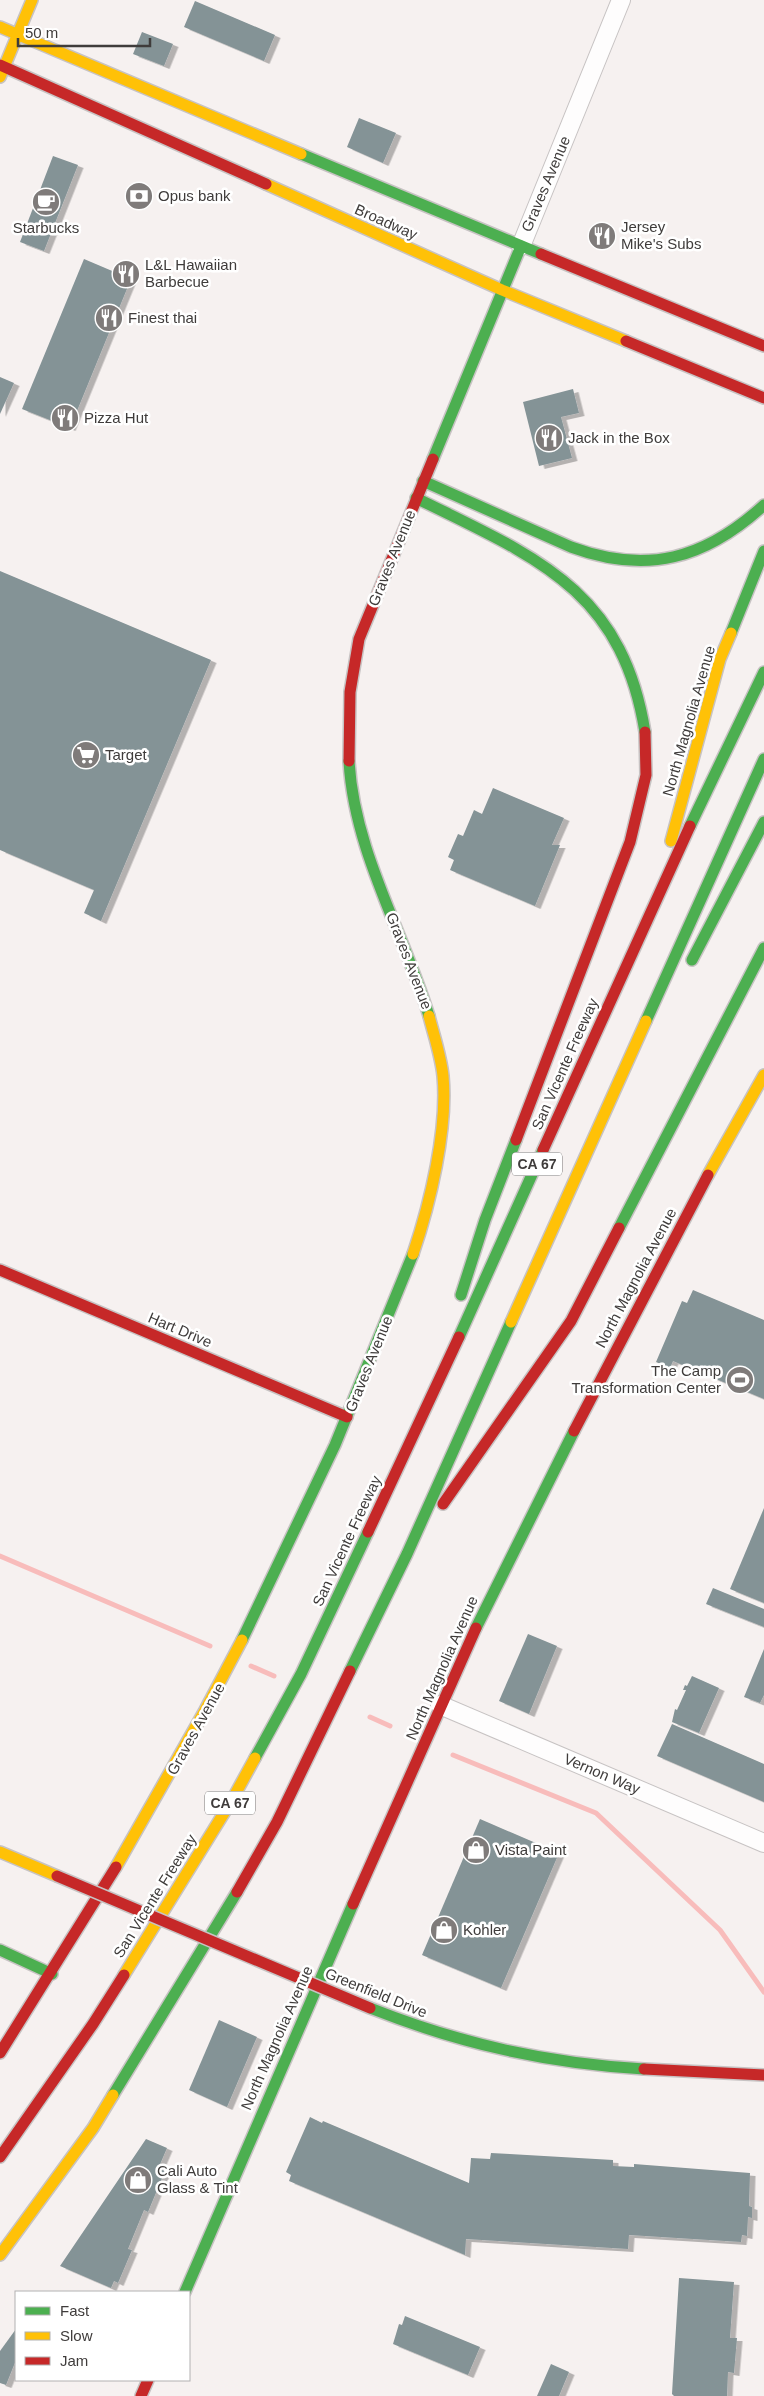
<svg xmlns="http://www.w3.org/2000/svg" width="764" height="2396" viewBox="0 0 764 2396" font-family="Arial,sans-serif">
  <defs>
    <filter id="shadow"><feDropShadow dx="5.5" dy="3" stdDeviation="0" flood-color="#0004"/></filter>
  </defs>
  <rect width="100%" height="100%" fill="#f6f1f0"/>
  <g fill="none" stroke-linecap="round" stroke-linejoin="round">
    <g stroke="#f8bcbb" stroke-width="5">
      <polyline points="0,1556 210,1646"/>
      <polyline points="251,1666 274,1676"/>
      <polyline points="370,1717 390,1726"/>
      <polyline points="453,1755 596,1813 720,1930 764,1992"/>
    </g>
  </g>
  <g fill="#849396" filter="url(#shadow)">
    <polygon points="195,1 275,35 264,61 184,27"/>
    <polygon points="142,32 173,44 164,66 133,54"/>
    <polygon points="359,118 396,133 383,163 347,147"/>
    <polygon points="53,156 78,165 44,251 20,242"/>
    <polygon points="84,259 131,279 70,428 22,409"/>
    <polygon points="0,377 14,383 0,414"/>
    <polygon points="573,389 579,413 561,417 572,458 539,466 523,402"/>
    <polygon points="0,571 211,660 101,921 84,913 94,890 0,850"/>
    <polygon points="493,788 564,818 552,845 560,845 535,906 450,870 454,860 448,857 458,834 463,836 474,810 482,814"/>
    <polygon points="693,1290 764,1320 764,1399 673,1361 670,1368 656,1362 682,1301 687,1303"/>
    <polygon points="764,1508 764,1603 730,1589"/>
    <polygon points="713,1588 764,1609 764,1627 706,1604"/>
    <polygon points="528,1634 557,1646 529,1714 499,1701"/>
    <polygon points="764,1649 764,1695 760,1703 744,1697"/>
    <polygon points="692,1676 719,1688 699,1733 672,1722 675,1709 677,1710 686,1690 683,1690 685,1685 687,1686"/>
    <polygon points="672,1724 764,1764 764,1802 657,1756"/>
    <polygon points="480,1819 559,1853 501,1988 422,1955"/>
    <polygon points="219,2020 257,2037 227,2107 189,2090"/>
    <polygon points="310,2117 322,2123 323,2121 469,2183 471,2158 490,2159 491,2153 613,2160 613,2166 634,2167 634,2164 750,2173 749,2206 752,2207 752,2218 748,2217 747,2236 742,2235 741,2242 629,2235 628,2249 466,2239 465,2255 289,2181 291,2175 286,2172"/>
    <polygon points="146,2139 167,2148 158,2169 165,2171 148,2212 144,2210 128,2249 132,2250 118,2283 114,2281 111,2288 60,2266"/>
    <polygon points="679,2278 734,2282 730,2338 737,2338 734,2373 728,2372 727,2396 674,2396 672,2394"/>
    <polygon points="405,2316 480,2347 468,2375 393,2344 399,2324 402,2325"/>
    <polygon points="16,2329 16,2360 6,2385 0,2383 0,2351"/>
    <polygon points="551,2364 569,2372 559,2396 537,2396"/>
  </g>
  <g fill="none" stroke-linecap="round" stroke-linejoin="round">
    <defs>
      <g id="street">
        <polyline points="521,246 621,0"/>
        <polyline points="440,1705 764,1843"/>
      </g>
      <g id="fast">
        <polyline points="301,154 541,254"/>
        <polyline points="433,459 521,246"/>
        <path d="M423,481L571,547C647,575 705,559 764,505"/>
        <path d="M416,498C533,556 622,588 645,732"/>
        <polyline points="731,633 764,551"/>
        <path d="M349,761C354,851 403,931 429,1016"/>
        <polyline points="690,826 764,672"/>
        <polyline points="692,960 764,822"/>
        <polyline points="646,1021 764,759"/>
        <polyline points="619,1228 764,948"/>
        <polyline points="461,1295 485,1220 516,1140"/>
        <polyline points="459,1337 543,1150"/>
        <polyline points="476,1628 574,1431"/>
        <polyline points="242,1640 335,1445 413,1254"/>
        <polyline points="350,1671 407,1554 511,1322"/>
        <polyline points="255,1758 301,1674 368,1532"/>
        <polyline points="0,1950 52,1974"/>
        <path d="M370,2008C461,2044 546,2063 644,2069"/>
        <polyline points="113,2095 237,1892"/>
        <polyline points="185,2292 353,1904"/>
      </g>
      <g id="slow">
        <polyline points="0,27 301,154"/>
        <polyline points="0,77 32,0"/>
        <polyline points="266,184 502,290 626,341"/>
        <polyline points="671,841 720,659 731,633"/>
        <polyline points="708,1175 764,1075"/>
        <path d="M413,1254C430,1204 448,1129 443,1076C441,1056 434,1036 429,1016"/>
        <polyline points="511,1322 646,1021"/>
        <polyline points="0,1852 57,1876"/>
        <polyline points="116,1867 204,1712 242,1640"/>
        <polyline points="124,1975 232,1800 255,1758"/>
        <polyline points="0,2255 93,2128 113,2095"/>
      </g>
      <g id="jam">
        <polyline points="0,65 266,184"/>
        <polyline points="541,254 764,346"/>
        <polyline points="626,341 764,398"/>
        <polyline points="349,761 350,692 359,639 433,459"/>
        <polyline points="516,1140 630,842 646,775 645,732"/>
        <polyline points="543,1150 690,826"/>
        <polyline points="0,1270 347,1417"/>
        <polyline points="574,1431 708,1175"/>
        <polyline points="443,1504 571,1321 619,1228"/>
        <polyline points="368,1532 459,1337"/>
        <polyline points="237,1892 277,1822 350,1671"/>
        <polyline points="353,1904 476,1628"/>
        <polyline points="0,2053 116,1867"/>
        <polyline points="644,2069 764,2075"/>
        <polyline points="0,2157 93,2024 124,1975"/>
        <polyline points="141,2396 148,2380"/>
      </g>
    </defs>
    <use href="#street" stroke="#c7c3c3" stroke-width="20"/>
    <use href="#fast" stroke="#c7c3c3" stroke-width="14"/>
    <use href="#slow" stroke="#c7c3c3" stroke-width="14"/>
    <use href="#jam" stroke="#c7c3c3" stroke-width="14"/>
    <use href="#street" stroke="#fefdfd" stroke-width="18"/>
    <use href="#fast" stroke="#4caf50" stroke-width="11"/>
    <use href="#slow" stroke="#ffc107" stroke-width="11"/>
    <use href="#jam" stroke="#c62828" stroke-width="11"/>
    <defs>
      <polyline id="jam-bridge" points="57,1876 370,2008"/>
    </defs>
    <use href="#jam-bridge" stroke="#c7c3c3" stroke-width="14" stroke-linecap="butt"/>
    <use href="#jam-bridge" stroke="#c62828" stroke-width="11"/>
  </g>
  <defs>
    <symbol id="bank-disc" viewBox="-11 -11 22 22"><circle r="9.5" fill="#7f7b7a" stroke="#fff"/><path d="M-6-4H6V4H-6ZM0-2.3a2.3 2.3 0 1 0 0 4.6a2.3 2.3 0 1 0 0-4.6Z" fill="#fff"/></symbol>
    <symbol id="cafe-disc" viewBox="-11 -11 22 22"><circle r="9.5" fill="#7f7b7a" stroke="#fff"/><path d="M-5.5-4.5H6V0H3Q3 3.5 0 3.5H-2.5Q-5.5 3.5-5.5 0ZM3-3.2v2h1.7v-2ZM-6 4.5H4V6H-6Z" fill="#fff"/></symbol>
    <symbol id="restaurant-disc" viewBox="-11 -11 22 22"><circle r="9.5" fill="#7f7b7a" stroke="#fff"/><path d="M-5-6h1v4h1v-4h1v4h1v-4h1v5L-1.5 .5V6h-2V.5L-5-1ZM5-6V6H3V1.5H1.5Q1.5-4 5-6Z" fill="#fff"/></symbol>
    <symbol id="supermarket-disc" viewBox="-11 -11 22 22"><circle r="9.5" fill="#7f7b7a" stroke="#fff"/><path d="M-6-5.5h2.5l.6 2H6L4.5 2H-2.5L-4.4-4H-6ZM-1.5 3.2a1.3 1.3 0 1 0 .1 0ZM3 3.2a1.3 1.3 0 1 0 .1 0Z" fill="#fff"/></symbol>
    <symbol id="stadium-disc" viewBox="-11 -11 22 22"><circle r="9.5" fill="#7f7b7a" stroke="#fff"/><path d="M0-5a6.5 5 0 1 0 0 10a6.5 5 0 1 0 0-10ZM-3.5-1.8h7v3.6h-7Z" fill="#fff"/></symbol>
    <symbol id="shop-disc" viewBox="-11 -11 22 22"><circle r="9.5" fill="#7f7b7a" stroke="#fff"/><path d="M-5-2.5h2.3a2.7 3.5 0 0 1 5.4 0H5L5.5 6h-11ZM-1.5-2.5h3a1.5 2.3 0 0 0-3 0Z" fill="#fff"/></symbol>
  </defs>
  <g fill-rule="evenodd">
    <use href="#bank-disc" x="123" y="180" width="32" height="32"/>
    <use href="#cafe-disc" x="30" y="186" width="32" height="32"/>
    <use href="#restaurant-disc" x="586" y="220" width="32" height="32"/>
    <use href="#restaurant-disc" x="110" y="258" width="32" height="32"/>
    <use href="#restaurant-disc" x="93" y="302" width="32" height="32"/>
    <use href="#restaurant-disc" x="49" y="402" width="32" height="32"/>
    <use href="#restaurant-disc" x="533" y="422" width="32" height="32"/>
    <use href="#supermarket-disc" x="70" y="739" width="32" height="32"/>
    <use href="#stadium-disc" x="724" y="1364" width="32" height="32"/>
    <use href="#shop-disc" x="460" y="1834" width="32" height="32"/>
    <use href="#shop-disc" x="428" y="1914" width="32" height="32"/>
    <use href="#shop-disc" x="122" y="2164" width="32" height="32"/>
  </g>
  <g text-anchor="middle" stroke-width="5" stroke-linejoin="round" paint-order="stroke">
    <g fill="#fff" stroke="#797676" stroke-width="1">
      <rect x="512" y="1152.5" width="50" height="23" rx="4"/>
      <rect x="205" y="1791.5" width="50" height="23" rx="4"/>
    </g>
    <g font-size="14" font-weight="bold" fill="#3f3c3b">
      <text x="537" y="1169">CA 67</text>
      <text x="230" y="1808">CA 67</text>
    </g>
    <g font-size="15" fill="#3f3c3b" stroke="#fff">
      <text transform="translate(546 184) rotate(-67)" y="5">Graves Avenue</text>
      <text transform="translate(386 222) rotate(24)" y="5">Broadway</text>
      <text transform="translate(392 558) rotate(-68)" y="5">Graves Avenue</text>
      <text transform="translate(689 721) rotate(-74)" y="5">North Magnolia Avenue</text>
      <text transform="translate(409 961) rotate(69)" y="5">Graves Avenue</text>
      <text transform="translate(565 1064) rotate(-66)" y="5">San Vicente Freeway</text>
      <text transform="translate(636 1278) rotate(-62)" y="5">North Magnolia Avenue</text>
      <text transform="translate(180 1330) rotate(23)" y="5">Hart Drive</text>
      <text transform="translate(369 1364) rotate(-68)" y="5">Graves Avenue</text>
      <text transform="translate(347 1541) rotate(-65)" y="5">San Vicente Freeway</text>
      <text transform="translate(442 1668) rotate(-66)" y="5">North Magnolia Avenue</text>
      <text transform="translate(196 1729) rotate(-61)" y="5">Graves Avenue</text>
      <text transform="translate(602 1774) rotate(23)" y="5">Vernon Way</text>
      <text transform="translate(155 1896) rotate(-58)" y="5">San Vicente Freeway</text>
      <text transform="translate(376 1993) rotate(22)" y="5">Greenfield Drive</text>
      <text transform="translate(277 2038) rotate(-66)" y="5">North Magnolia Avenue</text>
    </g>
    <g font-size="15" fill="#3f3c3b" stroke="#fff" text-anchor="start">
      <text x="158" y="201">Opus bank</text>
      <text x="621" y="232">Jersey<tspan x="621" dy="17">Mike's Subs</tspan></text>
      <text x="46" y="233" text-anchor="middle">Starbucks</text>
      <text x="145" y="270">L&amp;L Hawaiian<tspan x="145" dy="17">Barbecue</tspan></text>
      <text x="128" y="323">Finest thai</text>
      <text x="84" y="423">Pizza Hut</text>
      <text x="568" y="443">Jack in the Box</text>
      <text x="105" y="760">Target</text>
      <text x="721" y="1376" text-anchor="end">The Camp<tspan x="721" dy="17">Transformation Center</tspan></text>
      <text x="495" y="1855">Vista Paint</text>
      <text x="463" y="1935">Kohler</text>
      <text x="157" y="2176">Cali Auto<tspan x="157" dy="17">Glass &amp; Tint</tspan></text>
    </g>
  </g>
  <rect x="15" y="2291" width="175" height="90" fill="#ffffff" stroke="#b2b1b1"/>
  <rect x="25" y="2307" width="25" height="8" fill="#4caf50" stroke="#b2b1b1"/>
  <text x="60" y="2316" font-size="15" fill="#3f3c3b">Fast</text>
  <rect x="25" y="2332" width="25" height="8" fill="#ffc107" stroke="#b2b1b1"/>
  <text x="60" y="2341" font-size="15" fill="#3f3c3b">Slow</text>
  <rect x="25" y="2357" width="25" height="8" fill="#c62828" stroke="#b2b1b1"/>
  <text x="60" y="2366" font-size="15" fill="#3f3c3b">Jam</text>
  <path d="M18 38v8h132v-8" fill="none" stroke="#3f3c3b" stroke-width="2.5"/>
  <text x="25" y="38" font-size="15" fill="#3f3c3b" stroke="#ffffff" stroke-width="4" paint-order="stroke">50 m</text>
</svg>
